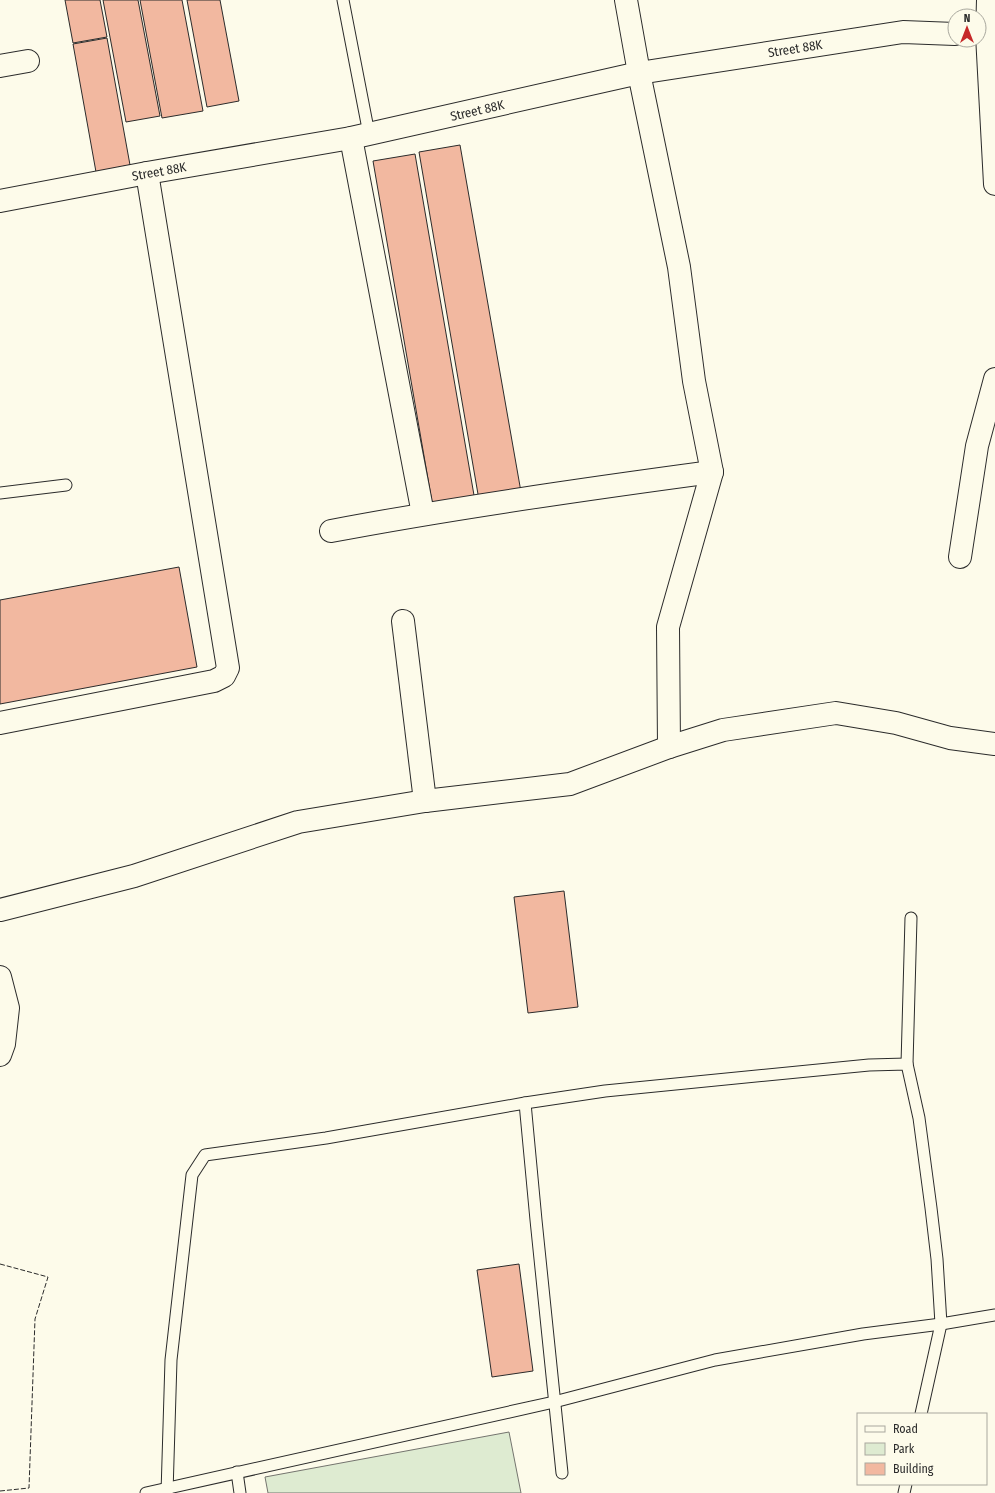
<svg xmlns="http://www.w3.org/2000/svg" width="995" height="1493" viewBox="0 0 995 1493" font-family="'Fira Sans Condensed',sans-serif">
  <rect width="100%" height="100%" fill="#fdfbea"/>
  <polygon fill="#deebd1" stroke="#74746e" points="509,1432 521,1493 268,1493 265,1477"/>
  <g fill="#f2b8a0" stroke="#2b2b2b">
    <polygon points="65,0 100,0 107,37 73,43"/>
    <polygon points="103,0 138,0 160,116 126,122"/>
    <polygon points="140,0 182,0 203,111 162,118"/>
    <polygon points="187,0 220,0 239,101 207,107"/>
    <polygon points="107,38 130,165 96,172 73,44"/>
    <polygon points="460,145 521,492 479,500 419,152"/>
    <polygon points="415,154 475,501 433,508 373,161"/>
    <polygon points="179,567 197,667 0,704 0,600"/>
    <polygon points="564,891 578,1007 528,1013 514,897"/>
    <polygon points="519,1264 533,1371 492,1377 477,1270"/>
  </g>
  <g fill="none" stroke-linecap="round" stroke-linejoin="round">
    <defs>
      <g id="service">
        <polyline points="343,0 369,134"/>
        <polyline points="0,493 66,485"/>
        <polyline points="907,1064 911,918"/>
        <polyline points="525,1103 536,1220 562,1473"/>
        <polyline points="237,1472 240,1493"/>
        <polyline points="146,1493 554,1402 715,1360 863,1334 941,1324 995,1315"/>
        <polyline points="167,1493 171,1360 192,1175 205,1155 326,1138 525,1103 605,1091 869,1065 907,1064 919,1118 931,1208 937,1259 941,1324 921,1414"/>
        <polyline points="904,1493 906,1484"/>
      </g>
      <g id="minor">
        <polyline points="626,0 639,73 679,267 694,381 712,472 668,627 669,747"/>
        <polyline points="988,0 987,35 995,184"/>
        <polyline points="0,66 28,61"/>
        <polyline points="351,138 423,514"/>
        <polyline points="0,201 147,173 351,138 639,73 903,32 955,34"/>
        <path d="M331,531C457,507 585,489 712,472"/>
        <polyline points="960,557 977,446 995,379"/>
        <polyline points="403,621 425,801"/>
        <polyline points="0,723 214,681 224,676 228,668 147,173"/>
        <polyline points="0,910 134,876 298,822 425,801 570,784 669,747 723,730 836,713 896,723 950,738 995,744"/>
        <polyline points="0,977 8,1008 4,1044 0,1055"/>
      </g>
    </defs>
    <use href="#service" stroke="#2b2b2b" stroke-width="13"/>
    <use href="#minor" stroke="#2b2b2b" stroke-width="24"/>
    <use href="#service" stroke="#fdfbea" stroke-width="11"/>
    <use href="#minor" stroke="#fdfbea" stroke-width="22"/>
    <polyline stroke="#2b2b2b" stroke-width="1" stroke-dasharray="5 2" stroke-linecap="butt" points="0,1264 48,1277 35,1319 29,1488 0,1491"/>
  </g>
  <g text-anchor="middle" stroke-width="3" stroke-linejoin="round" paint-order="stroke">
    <g font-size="13" fill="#2b2b2b" stroke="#fdfbea">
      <text transform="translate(795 48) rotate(-9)" y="5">Street 88K</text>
      <text transform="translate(477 110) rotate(-13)" y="5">Street 88K</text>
      <text transform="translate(159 171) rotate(-10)" y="5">Street 88K</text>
    </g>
  </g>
  <rect x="857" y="1413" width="130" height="72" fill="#fdfbea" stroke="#a9a89e"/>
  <rect x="865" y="1426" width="20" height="6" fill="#fdfbea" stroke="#a9a89e"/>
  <text x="893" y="1433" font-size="12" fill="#2b2b2b">Road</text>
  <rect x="865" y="1443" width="20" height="12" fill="#deebd1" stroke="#a9a89e"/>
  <text x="893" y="1453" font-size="12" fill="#2b2b2b">Park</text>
  <rect x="865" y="1463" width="20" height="12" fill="#f2b8a0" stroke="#a9a89e"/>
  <text x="893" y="1473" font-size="12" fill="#2b2b2b">Building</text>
  <g transform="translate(967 28)"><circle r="19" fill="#fdfbea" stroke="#a9a89e"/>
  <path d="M0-3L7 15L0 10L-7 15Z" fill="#c62828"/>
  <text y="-6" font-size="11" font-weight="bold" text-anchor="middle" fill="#2b2b2b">N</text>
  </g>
</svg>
